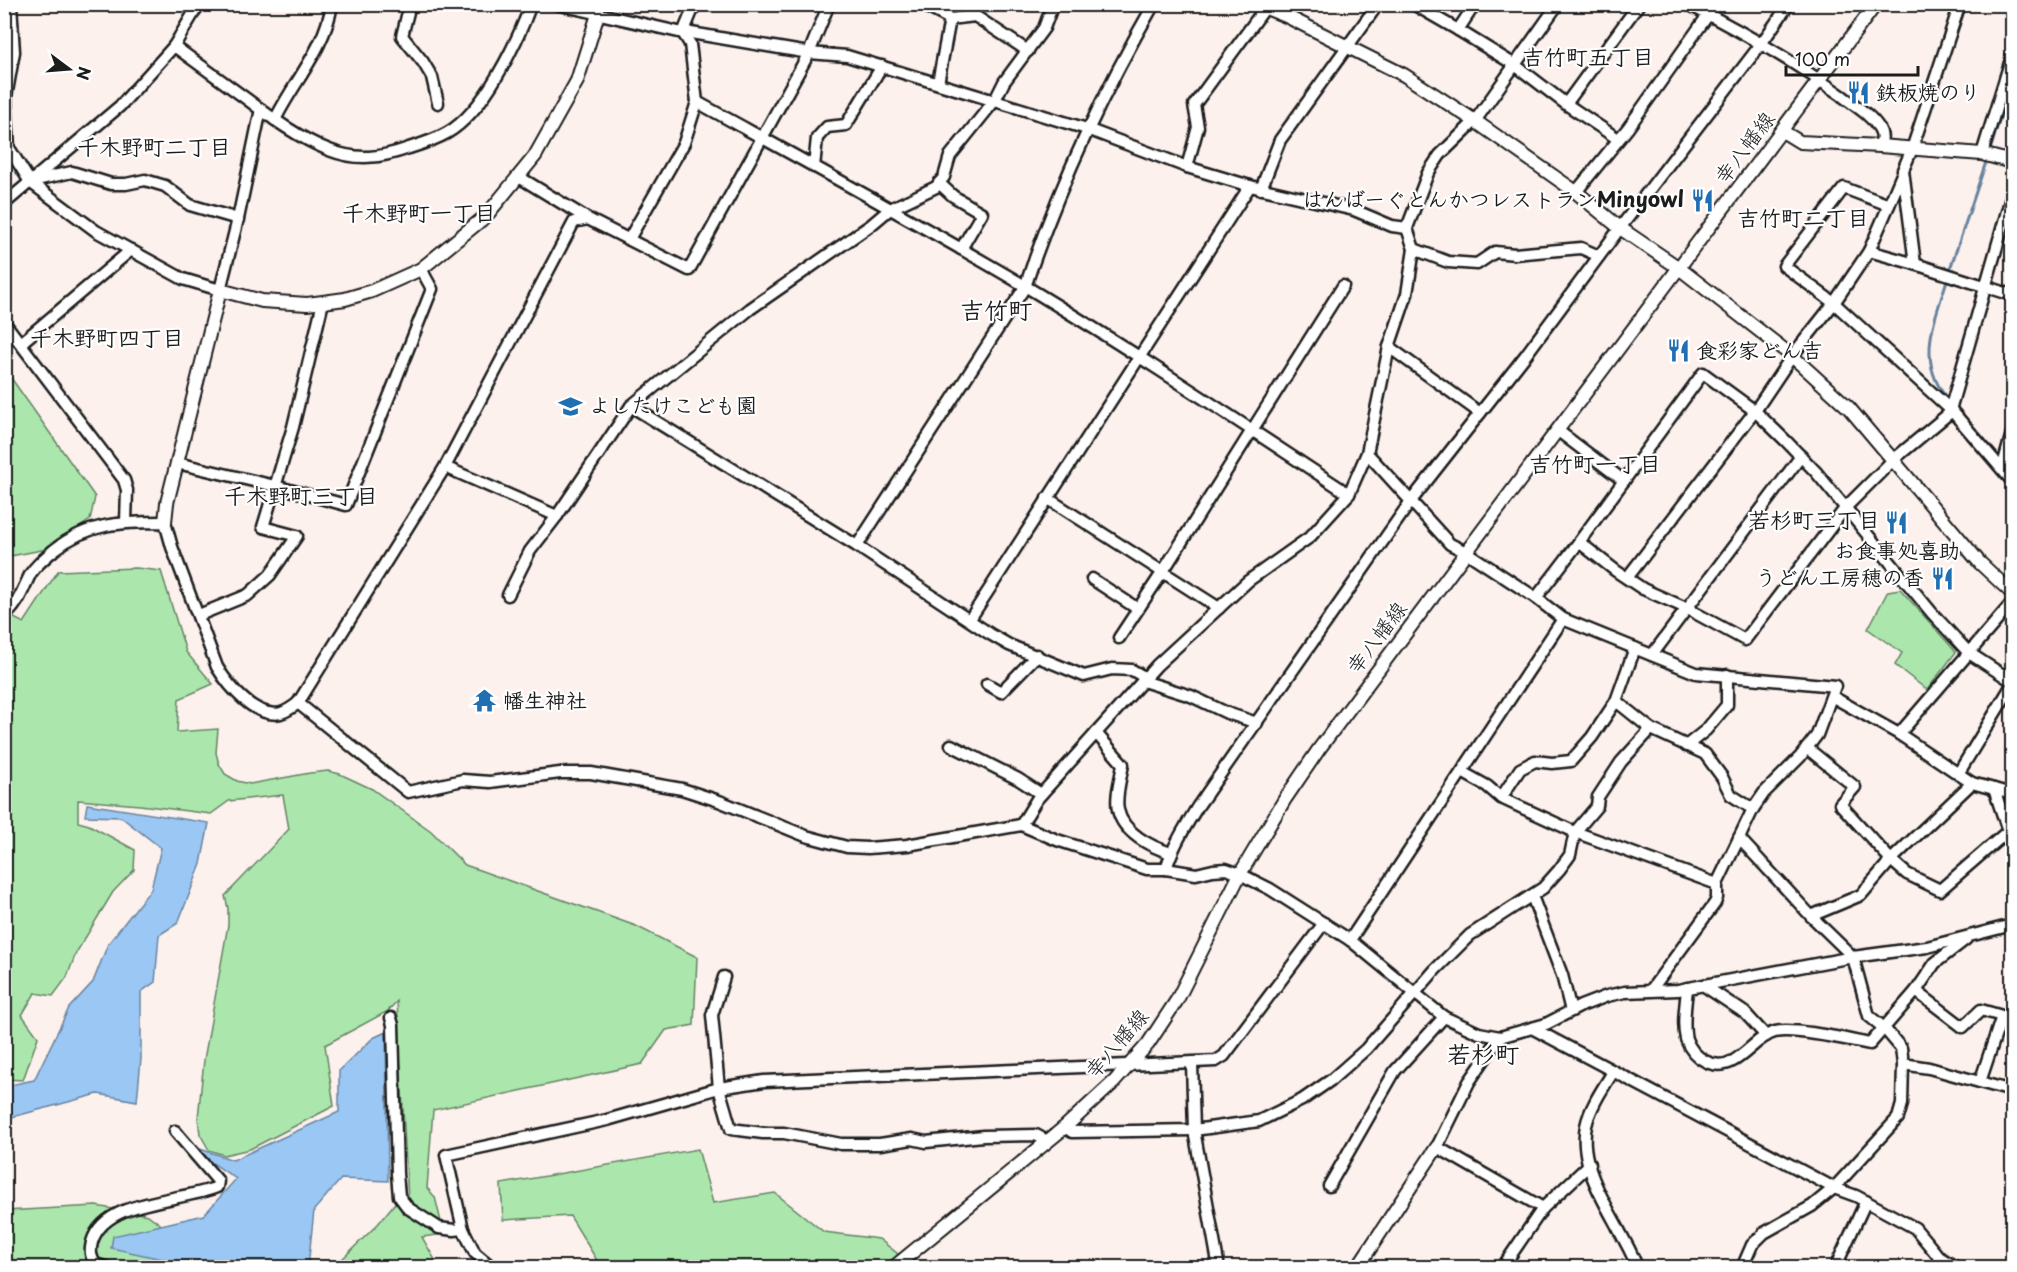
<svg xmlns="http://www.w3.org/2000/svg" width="2017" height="1272" viewBox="0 0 2017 1272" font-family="'Playpen Sans','Klee One',sans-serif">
  <rect width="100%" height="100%" fill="#fcf1ed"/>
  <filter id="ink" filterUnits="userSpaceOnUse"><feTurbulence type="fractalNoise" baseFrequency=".0167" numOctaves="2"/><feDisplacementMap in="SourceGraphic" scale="12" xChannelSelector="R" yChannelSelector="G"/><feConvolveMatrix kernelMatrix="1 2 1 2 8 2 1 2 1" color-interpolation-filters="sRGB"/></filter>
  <g filter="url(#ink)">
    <g fill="#abe7ad" stroke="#648264" stroke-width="1.5">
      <polygon points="4,368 95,497 90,520 47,549 5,557"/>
      <polygon points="136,568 161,571 186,652 213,684 179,699 177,732 218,729 216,753 219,764 225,774 237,781 250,784 310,773 328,771 340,774 372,789 431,831 465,865 636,926 697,957 694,1025 666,1030 642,1064 433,1110 427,1188 435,1197 444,1234 422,1237 439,1267 334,1267 378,1224 395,1203 408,1199 397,1001 388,1011 325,1045 334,1106 250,1149 224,1155 209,1150 200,1134 198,1118 204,1060 228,925 228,908 225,896 289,829 283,795 229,801 211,814 140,805 78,800 78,822 89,825 135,850 134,870 113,892 76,953 67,977 53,996 35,993 22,1015 38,1037 23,1080 5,1079 4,613 24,623 58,571"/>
      <polygon points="1900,589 1956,652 1927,690 1895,665 1902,653 1868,629 1888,591"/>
      <polygon points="698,1149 713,1203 775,1193 824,1232 879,1239 898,1254 888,1268 601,1267 570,1216 503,1220 501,1184"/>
      <polygon points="96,1206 148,1215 164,1227 173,1251 165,1267 5,1268 5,1211"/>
    </g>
    <g fill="#9bc7f5" stroke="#68839e" stroke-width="1.5">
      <polygon points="87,804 209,823 201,864 178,923 159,935 155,982 141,992 141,1059 137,1101 98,1094 5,1119 5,1086 34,1080 69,1008 93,982 108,944 151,889 161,848 121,817 85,816"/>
      <polygon points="386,1032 388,1181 341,1179 314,1210 308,1267 199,1267 111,1248 113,1236 204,1215 236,1179 198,1153 200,1149 233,1160 339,1112 339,1071 373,1038"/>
    </g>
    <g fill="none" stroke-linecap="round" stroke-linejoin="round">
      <g stroke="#68839e" stroke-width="3">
        <polyline points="1990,150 2012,80"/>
        <polyline points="1949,272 1986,162"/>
        <path d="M1946,397C1916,359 1935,320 1947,280"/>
      </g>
      <defs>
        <g id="minor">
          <polyline points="11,4 14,52 6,97 9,148 30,182 96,231 183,279 220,290 238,219 261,109"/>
          <polyline points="410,4 402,36 423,62 432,77 438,103"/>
          <polyline points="556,4 683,33 691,33 809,53 847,56 1087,129 1187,167 1250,186 1354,210 1392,226 1407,228"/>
          <polyline points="921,4 950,19 975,16 1028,51"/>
          <polyline points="1413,4 1458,30 1515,65 1566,104 1618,139"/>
          <path d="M1688,4C1741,31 1793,61 1841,95C1854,105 1870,114 1879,128C1883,135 1882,139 1880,146"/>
          <polyline points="1458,30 1475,4"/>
          <polyline points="683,33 695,4"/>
          <path d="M174,46C199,64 223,82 248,100C273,119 299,138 329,150C357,161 381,158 409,148C422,144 435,140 447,133C484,112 517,43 531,4"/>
          <polyline points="938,83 950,19"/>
          <path d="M697,102C806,162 917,222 1025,286C1135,352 1242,424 1349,494"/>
          <polyline points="1566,104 1639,4"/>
          <path d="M275,120C294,81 325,49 332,4"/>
          <polyline points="1982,154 2012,56"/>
          <polyline points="814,167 817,138 827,127 846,125 882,66"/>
          <polyline points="1187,167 1198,127 1194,105 1265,8"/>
          <polyline points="1903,172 1889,205 1844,188 1784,266 1834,303 1952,411 2012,481"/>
          <polyline points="519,177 588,219"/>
          <polyline points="36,180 72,172 111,184 126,184 145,180 165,186 190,205 238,219"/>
          <polyline points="939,183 953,196 982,213 961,249"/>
          <polyline points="1261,189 1280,140 1378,4"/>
          <polyline points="1576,192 1628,128 1708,15"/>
          <polyline points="4,204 120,106 174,46 199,4"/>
          <polyline points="629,239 684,143 697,102 690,44 683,33"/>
          <polyline points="1414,249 1448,262 1477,264 1495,252 1515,254 1581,248 1599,256"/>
          <polyline points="1869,251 1889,205"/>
          <polyline points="1915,264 2012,295"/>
          <polyline points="4,322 124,480 127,490 126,522"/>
          <polyline points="21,343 131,250"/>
          <polyline points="1389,347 1480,413"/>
          <polyline points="631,406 857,546 990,634 1009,645 1084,676 1112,669 1132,670 1146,678"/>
          <polyline points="1950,410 2012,194"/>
          <polyline points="1557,430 1624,481"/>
          <polyline points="1367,453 1450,544 1466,552 1536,598 1563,619 1696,673 1835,686 1817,735 1800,757 1764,793 1753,809 1717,884 1717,898 1715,903 1651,990"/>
          <polyline points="177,463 275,486 346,505 432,289 421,269"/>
          <polyline points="445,467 557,516"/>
          <polyline points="2002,469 2012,433"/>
          <polyline points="1047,498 1219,608"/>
          <polyline points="1579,542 1703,373 1755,411 1786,441 1816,472 1932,613 1969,653 2012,681"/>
          <path d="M857,546L1025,287C1058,188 1102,94 1154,4"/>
          <polyline points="1627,578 1755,411 1792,356 1834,303 1869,251 1915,264 1903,170 1912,149 1960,4"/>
          <polyline points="1092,579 1138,609"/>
          <polyline points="508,595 530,551 557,516 631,406 750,309 871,225 890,209 936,187 944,177 950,156 995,100 1004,82 1044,28 1053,4"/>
          <polyline points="1536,598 1579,542 1616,571 1643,589 1686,608 1745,640 1846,507 1893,460 1952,411"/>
          <polyline points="199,615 248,595 270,575 297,536 263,527 293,427 323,302"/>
          <path d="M4,616C19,605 23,588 31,573C37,564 46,557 54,550C89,522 123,522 165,522L172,547L217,667C228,685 255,719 281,713C287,711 293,707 298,703L445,467L574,222L588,219L689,270L809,53L829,4"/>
          <polyline points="970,619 1250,186"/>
          <polyline points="1119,638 1162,573 1343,286"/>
          <polyline points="1652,655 1801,456"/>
          <polyline points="1143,681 1191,696 1227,713 1257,723"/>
          <polyline points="987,684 1001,692 1037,655"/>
          <polyline points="1833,697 1899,734 1972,783 2012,794"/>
          <polyline points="298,703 408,792 463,780 490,782 560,773 591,773 682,789 719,801 806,836 847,847 868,848 907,845 1021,825 1057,840 1147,869 1166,869 1196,874 1213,870 1226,869 1240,874 1270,889 1350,940 1444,1017 1479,1033 1500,1037 1546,1024 1581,1006 1607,996 1625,992 1678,990 1853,957 1927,947 2012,925"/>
          <polyline points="1651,729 1705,754 1722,777 1731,795 1753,809"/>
          <path d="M1096,733L1123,764C1121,778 1115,796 1118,810C1123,833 1151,847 1171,853"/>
          <polyline points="1899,734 2012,603"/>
          <polyline points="951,745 1018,779 1041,794"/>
          <polyline points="1686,746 1706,730 1727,705 1727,675"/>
          <polyline points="1807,748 1855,787 1840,804 1891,860 1907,874 1940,890 2008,831 1994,789"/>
          <polyline points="1462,772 1487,786 1501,798 1575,832 1717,884"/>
          <polyline points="1958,774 2012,685"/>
          <polyline points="1501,798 1520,769 1535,761 1552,763 1571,761 1592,737 1616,701 1635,648"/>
          <polyline points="1021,825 1037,799 1157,665 1248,581 1310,537 1349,494 1367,453 1389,347 1407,294 1414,249 1407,228 1428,173 1440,155 1475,121 1558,4"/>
          <polyline points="1739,838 1811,916 1853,957 1869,1016 1884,1028 1901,1048 1903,1064 1902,1104 1898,1118 1834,1188 1812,1206 1764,1233 1752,1245 1742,1268"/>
          <path d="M1166,869C1173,846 1185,827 1198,806L1411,501L1525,356L1620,228L1761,44L1789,4"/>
          <polyline points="1532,896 1562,975 1571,1011"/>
          <polyline points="1811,916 1861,895 1891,860 1972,783"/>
          <polyline points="1350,940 1563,619"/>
          <polyline points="724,977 712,1015 719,1088 731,1129 763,1133 784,1133 841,1144 880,1144 912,1139 926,1142 983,1136 1036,1135 1047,1141"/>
          <polyline points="1703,985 1745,1013 1766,1036"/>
          <path d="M1687,988C1686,1004 1682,1023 1686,1039C1693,1059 1715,1071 1733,1061C1748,1053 1759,1036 1775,1032C1793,1027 1849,1040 1870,1044L1916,991L1935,963L1966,939"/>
          <polyline points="1916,991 1963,1027 1981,1010 2002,1016 1980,1082"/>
          <polyline points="391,1018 393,1025 397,1174 399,1196 408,1208 439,1228 454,1230 463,1229"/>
          <polyline points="1532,1028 1834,1188 1856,1196 1915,1228 1939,1257 1957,1268"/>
          <polyline points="1500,1037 1469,1082 1437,1147 1543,1208"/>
          <polyline points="1192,1063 1194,1130 1219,1268"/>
          <polyline points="1903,1064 1929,1068 2012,1091"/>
          <path d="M1613,1072C1603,1088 1590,1107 1586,1126C1579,1160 1601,1197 1617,1226C1623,1239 1633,1253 1637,1268"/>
          <polyline points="1065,1127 1072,1132 1194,1130 1259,1121 1302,1100 1331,1080 1366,1049 1435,970 1470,935 1543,888 1559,870 1570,855 1575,832 1597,806 1598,797 1621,762 1651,729 1616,701"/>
          <polyline points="1329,1186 1395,1071 1444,1017"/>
          <path d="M108,1268L95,1264C90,1255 90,1251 92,1242C105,1198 183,1202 217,1187L218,1181L175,1131"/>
          <polyline points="493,1268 475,1253 463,1229 446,1155 607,1120 719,1088 764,1081 1216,1061 1224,1056 1324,923"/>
          <polyline points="1502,1268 1543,1208 1590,1164"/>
          <polyline points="1835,1268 1866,1201"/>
        </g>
        <g id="tertiary">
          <polyline points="1256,4 1286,16 1404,75 1475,121 1576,192 1620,228 1679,268 1792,356 1849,408 1980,563 2012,593"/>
          <polyline points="1782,131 1800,142 1880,146 1982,154 2012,162"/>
          <polyline points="165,522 167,503 177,463 220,290 262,301 307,304 323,302 345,299 372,291 421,269 486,216 535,156 577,81 598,14"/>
          <polyline points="893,1268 1065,1127 1114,1082 1148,1044 1177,1000 1240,874 1285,799 1319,749 1876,4"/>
          <polyline points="1357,1268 1437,1147"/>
        </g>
      </defs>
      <use href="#minor" stroke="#1c1c1c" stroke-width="15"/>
      <use href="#tertiary" stroke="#1c1c1c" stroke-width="16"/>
      <use href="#minor" stroke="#fff" stroke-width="10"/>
      <use href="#tertiary" stroke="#fff" stroke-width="12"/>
    </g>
  </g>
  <defs>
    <symbol id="restaurant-bare" viewBox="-9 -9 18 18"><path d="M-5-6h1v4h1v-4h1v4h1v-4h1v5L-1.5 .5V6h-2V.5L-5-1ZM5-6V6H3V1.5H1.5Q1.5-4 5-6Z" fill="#1f6fb2" stroke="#fff" stroke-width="2.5" paint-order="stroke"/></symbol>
    <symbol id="school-bare" viewBox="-9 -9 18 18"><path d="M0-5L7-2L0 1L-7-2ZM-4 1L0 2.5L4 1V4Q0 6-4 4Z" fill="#1f6fb2" stroke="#fff" stroke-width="2.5" paint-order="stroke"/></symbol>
    <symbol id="temple-bare" viewBox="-9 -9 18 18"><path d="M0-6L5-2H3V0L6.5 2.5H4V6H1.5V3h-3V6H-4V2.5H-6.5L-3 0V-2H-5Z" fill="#1f6fb2" stroke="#fff" stroke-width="2.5" paint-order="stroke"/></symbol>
  </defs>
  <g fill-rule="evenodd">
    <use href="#restaurant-bare" x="1842" y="76" width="33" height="33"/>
    <use href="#restaurant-bare" x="1686" y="184" width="33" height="33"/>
    <use href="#restaurant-bare" x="1662" y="334" width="33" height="33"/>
    <use href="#school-bare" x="554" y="390" width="33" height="33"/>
    <use href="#restaurant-bare" x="1880" y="506" width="33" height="33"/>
    <use href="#restaurant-bare" x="1926" y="562" width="33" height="33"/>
    <use href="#temple-bare" x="468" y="684" width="33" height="33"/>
  </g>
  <g text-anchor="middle" stroke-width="4.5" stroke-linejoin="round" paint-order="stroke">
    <g font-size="21" font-weight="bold" fill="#1c1c1c" stroke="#fff" text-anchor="start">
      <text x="1876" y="100">鉄板焼のり</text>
      <text x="1684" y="207" text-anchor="end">はんばーぐとんかつレストランMinyowl</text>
      <text x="1696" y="358">食彩家どん吉</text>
      <text x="589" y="413">よしたけこども園</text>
      <text x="1897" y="558" text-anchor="middle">お食事処喜助</text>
      <text x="1924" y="585" text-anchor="end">うどん工房穂の香</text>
      <text x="503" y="708">幡生神社</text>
    </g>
    <g font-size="21" fill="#1c1c1c" stroke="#fff">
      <text transform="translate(1745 148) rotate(-53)" y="7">幸八幡線</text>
      <text transform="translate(1377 638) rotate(-53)" y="7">幸八幡線</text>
      <text transform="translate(1117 1044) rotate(-49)" y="7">幸八幡線</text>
    </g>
    <g font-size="22" font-weight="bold" fill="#1c1c1c" stroke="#fff">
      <text x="1588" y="65">吉竹町五丁目</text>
      <text x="154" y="155">千木野町二丁目</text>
      <text x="419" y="221">千木野町一丁目</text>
      <text x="1803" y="226">吉竹町二丁目</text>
      <text x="107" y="346">千木野町四丁目</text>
      <text x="1595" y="472">吉竹町一丁目</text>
      <text x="301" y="504">千木野町三丁目</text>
      <text x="1814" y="528">若杉町三丁目</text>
    </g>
    <g font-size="24" font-weight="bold" fill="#1c1c1c" stroke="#fff">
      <text x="996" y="319">吉竹町</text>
      <text x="1483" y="1063">若杉町</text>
    </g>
  </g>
  <rect width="2017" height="1272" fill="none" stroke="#fff" stroke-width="24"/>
  <rect x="12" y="12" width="1993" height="1248" fill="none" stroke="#1c1c1c" stroke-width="2" filter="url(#ink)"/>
  <g transform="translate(69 69) rotate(106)" stroke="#ffffff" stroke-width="4.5" paint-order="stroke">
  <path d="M0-4.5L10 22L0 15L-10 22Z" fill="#1c1c1c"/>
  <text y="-9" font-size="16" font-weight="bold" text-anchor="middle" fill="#1c1c1c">N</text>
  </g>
  <path d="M1786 66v9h132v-9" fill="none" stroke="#1c1c1c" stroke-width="3"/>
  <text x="1795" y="66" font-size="18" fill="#1c1c1c" stroke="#ffffff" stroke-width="4.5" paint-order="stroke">100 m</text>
</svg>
